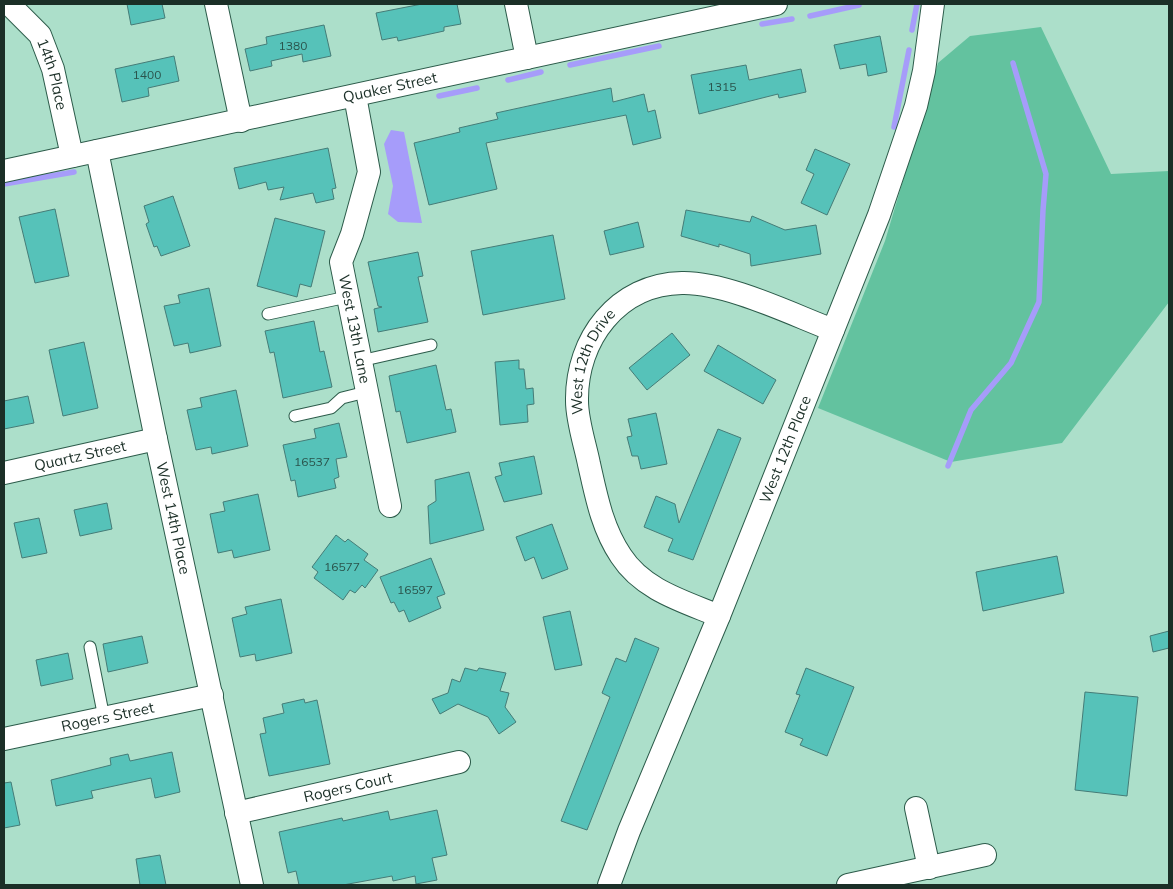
<svg xmlns="http://www.w3.org/2000/svg" width="1173" height="889" viewBox="0 0 1173 889" font-family="Mulish,sans-serif">
  <rect width="100%" height="100%" fill="#acdfca"/>
  <polygon fill="#63c29f" points="1041,27 1111,174 1169,171 1169,302 1062,443 951,462 818,408 885,241 938,63 970,36"/>
  <polygon fill="#a69cfa" points="391,130 404,132 422,223 398,222 388,214 393,186 384,144"/>
  <g fill="none" stroke-linecap="round" stroke-linejoin="round">
    <g stroke="#a69cfa" stroke-width="5.5">
      <polyline points="810,16 859,5"/>
      <polyline points="762,24 792,19"/>
      <polyline points="912,30 917,4"/>
      <polyline points="570,65 659,46"/>
      <polyline points="508,80 541,72"/>
      <polyline points="439,96 477,88"/>
      <polyline points="894,127 909,50"/>
      <polyline points="4,184 74,172"/>
      <polyline points="948,466 971,410 1011,363 1039,302 1043,210 1046,174 1013,63"/>
    </g>
  </g>
  <g fill="#56c2b9" stroke="#457c77">
    <polygon points="127,4 162,4 165,18 131,25"/>
    <polygon points="422,4 457,4 461,24 444,27 444,31 398,41 397,37 382,40 376,13"/>
    <polygon points="324,25 331,56 303,62 302,54 271,61 272,66 250,71 245,49 267,44 266,37"/>
    <polygon points="880,36 887,72 868,76 866,64 840,69 834,45"/>
    <polygon points="174,56 179,81 148,88 149,96 122,102 115,69"/>
    <polygon points="746,65 749,80 801,69 806,92 779,98 778,94 699,114 691,75"/>
    <polygon points="611,88 613,102 644,94 648,112 655,110 661,138 633,145 626,115 486,143 497,189 429,205 414,143 460,132 459,128 498,119 496,113"/>
    <polygon points="328,148 336,188 332,189 334,199 316,203 313,193 280,200 284,187 268,190 266,182 239,189 234,168"/>
    <polygon points="815,149 850,164 827,215 801,203 814,174 806,170"/>
    <polygon points="173,196 190,246 161,256 157,246 154,247 146,224 149,222 144,206"/>
    <polygon points="55,209 69,276 35,283 19,217"/>
    <polygon points="686,210 750,222 752,216 785,230 816,225 821,254 751,266 750,254 719,244 719,247 681,236"/>
    <polygon points="275,218 325,231 311,287 300,284 297,297 257,286"/>
    <polygon points="638,222 644,247 610,255 604,231"/>
    <polygon points="553,235 565,299 483,315 471,251"/>
    <polygon points="418,252 423,276 418,277 428,322 378,332 374,309 382,307 378,306 368,262"/>
    <polygon points="209,288 221,346 190,353 188,343 174,346 164,306 180,303 178,295"/>
    <polygon points="314,321 320,352 324,351 332,387 283,398 274,352 270,353 265,331"/>
    <polygon points="672,333 690,355 647,390 629,368"/>
    <polygon points="84,342 98,408 63,416 49,350"/>
    <polygon points="718,345 776,380 763,404 704,371"/>
    <polygon points="519,360 519,369 524,369 526,389 533,388 534,404 527,405 528,422 500,425 495,362"/>
    <polygon points="436,365 446,410 451,409 456,432 407,443 400,411 396,412 389,376"/>
    <polygon points="236,390 248,446 212,454 211,447 196,450 187,410 202,407 200,398"/>
    <polygon points="28,396 34,423 4,429 4,401"/>
    <polygon points="656,413 667,464 641,469 638,456 632,456 627,437 632,436 628,419"/>
    <polygon points="339,423 347,457 336,459 339,477 334,479 336,488 298,497 295,480 291,481 283,445 316,438 314,429"/>
    <polygon points="718,429 741,438 693,560 668,551 673,539 644,527 656,496 675,504 679,523"/>
    <polygon points="534,456 542,494 504,502 495,477 502,475 499,463"/>
    <polygon points="469,472 484,530 430,544 428,506 436,501 435,480"/>
    <polygon points="258,494 270,550 234,558 232,550 218,553 210,514 225,511 223,502"/>
    <polygon points="107,503 112,529 80,536 74,510"/>
    <polygon points="39,518 47,553 22,558 14,523"/>
    <polygon points="552,524 568,569 542,579 534,557 525,561 516,537"/>
    <polygon points="336,535 345,542 348,539 368,554 364,560 378,570 365,588 362,585 355,593 350,590 343,600 314,578 318,572 312,567"/>
    <polygon points="1057,556 1064,593 983,611 976,572"/>
    <polygon points="431,558 445,594 437,597 441,608 409,622 404,610 399,612 394,602 391,603 380,577"/>
    <polygon points="281,599 292,653 256,661 255,654 240,657 232,618 247,614 245,607"/>
    <polygon points="570,611 582,665 555,670 543,617"/>
    <polygon points="1169,631 1169,648 1153,652 1150,636"/>
    <polygon points="142,636 148,663 108,672 103,644"/>
    <polygon points="635,638 659,648 587,830 561,821 610,697 602,693 616,658 626,662"/>
    <polygon points="68,653 73,679 41,686 36,660"/>
    <polygon points="465,668 477,671 479,668 506,673 500,691 509,693 505,707 516,722 499,734 488,717 458,704 440,714 432,699 448,693 452,679 460,682"/>
    <polygon points="806,668 854,687 827,756 800,745 803,739 785,732 800,695 796,694"/>
    <polygon points="1085,692 1138,697 1127,796 1075,790"/>
    <polygon points="304,699 305,703 317,700 330,764 269,776 260,734 266,733 263,718 284,713 282,704"/>
    <polygon points="172,752 180,792 155,798 151,778 91,791 93,798 56,806 51,780 111,765 110,758 128,754 130,761"/>
    <polygon points="11,782 20,825 4,828 4,783"/>
    <polygon points="437,810 447,855 432,858 437,880 416,884 415,876 393,881 392,876 343,885 299,885 296,871 288,873 279,832 342,818 343,821 388,811 390,820"/>
    <polygon points="160,855 166,885 140,885 136,859"/>
  </g>
  <g fill="none" stroke-linecap="round" stroke-linejoin="round">
    <defs>
      <g id="lane">
        <polyline points="268,314 347,297"/>
        <polyline points="360,361 431,345"/>
        <polyline points="295,416 331,408 342,398 366,392"/>
        <polyline points="90,647 104,718"/>
      </g>
      <g id="street">
        <path id="s1" d="M9,4L40,35L53,69L72,156"/>
        <polyline points="216,4 241,121"/>
        <polyline points="516,4 527,58"/>
        <path id="s2" d="M355,96L369,172L352,234L341,262L390,506"/>
        <path id="s3" d="M97,151L156,439L252,885"/>
        <path id="s4" d="M4,171L776,4"/>
        <path id="s5" d="M4,473L156,439"/>
        <path id="s6" d="M719,616C683,601 643,590 621,556C602,528 596,495 589,464C585,444 577,421 577,401C576,339 618,284 682,283C726,282 791,314 833,330"/>
        <path id="s7" d="M4,739L212,695"/>
        <polyline points="916,808 929,868"/>
        <path id="s8" d="M236,813L459,762"/>
        <path id="s9" d="M609,885L629,831L719,616L879,215L916,106L924,71L933,4"/>
        <polyline points="848,885 985,855"/>
      </g>
    </defs>
    <use href="#lane" stroke="#2c5b4a" stroke-width="13"/>
    <use href="#street" stroke="#2c5b4a" stroke-width="24"/>
    <use href="#lane" stroke="#fff" stroke-width="11"/>
    <use href="#street" stroke="#fff" stroke-width="22"/>
  </g>
  <g text-anchor="middle" stroke-width="5" stroke-linejoin="round" paint-order="stroke">
    <g font-size="12" fill="#2a544c">
      <text x="293" y="50">1380</text>
      <text x="147" y="79">1400</text>
      <text x="722" y="91">1315</text>
      <text x="312" y="466">16537</text>
      <text x="342" y="571">16577</text>
      <text x="415" y="594">16597</text>
    </g>
    <g font-size="15" fill="#1b2f27" stroke="#acdfca">
      <text dy="5" stroke="none"><textPath href="#s1" startOffset="85">14th Place</textPath></text>
      <text dy="5" stroke="none"><textPath href="#s4" startOffset="395">Quaker Street</textPath></text>
      <text dy="5" stroke="none"><textPath href="#s2" startOffset="240">West 13th Lane</textPath></text>
      <text dy="5" stroke="none"><textPath href="#s6" startOffset="322">West 12th Drive</textPath></text>
      <text dy="5" stroke="none"><textPath href="#s9" startOffset="470">West 12th Place</textPath></text>
      <text dy="5" stroke="none"><textPath href="#s5" startOffset="78">Quartz Street</textPath></text>
      <text dy="5" stroke="none"><textPath href="#s3" startOffset="375">West 14th Place</textPath></text>
      <text dy="5" stroke="none"><textPath href="#s7" startOffset="106">Rogers Street</textPath></text>
      <text dy="5" stroke="none"><textPath href="#s8" startOffset="115">Rogers Court</textPath></text>
    </g>
  </g>
  <rect width="1173" height="889" fill="none" stroke="#1b2f27" stroke-width="10"/>
</svg>
